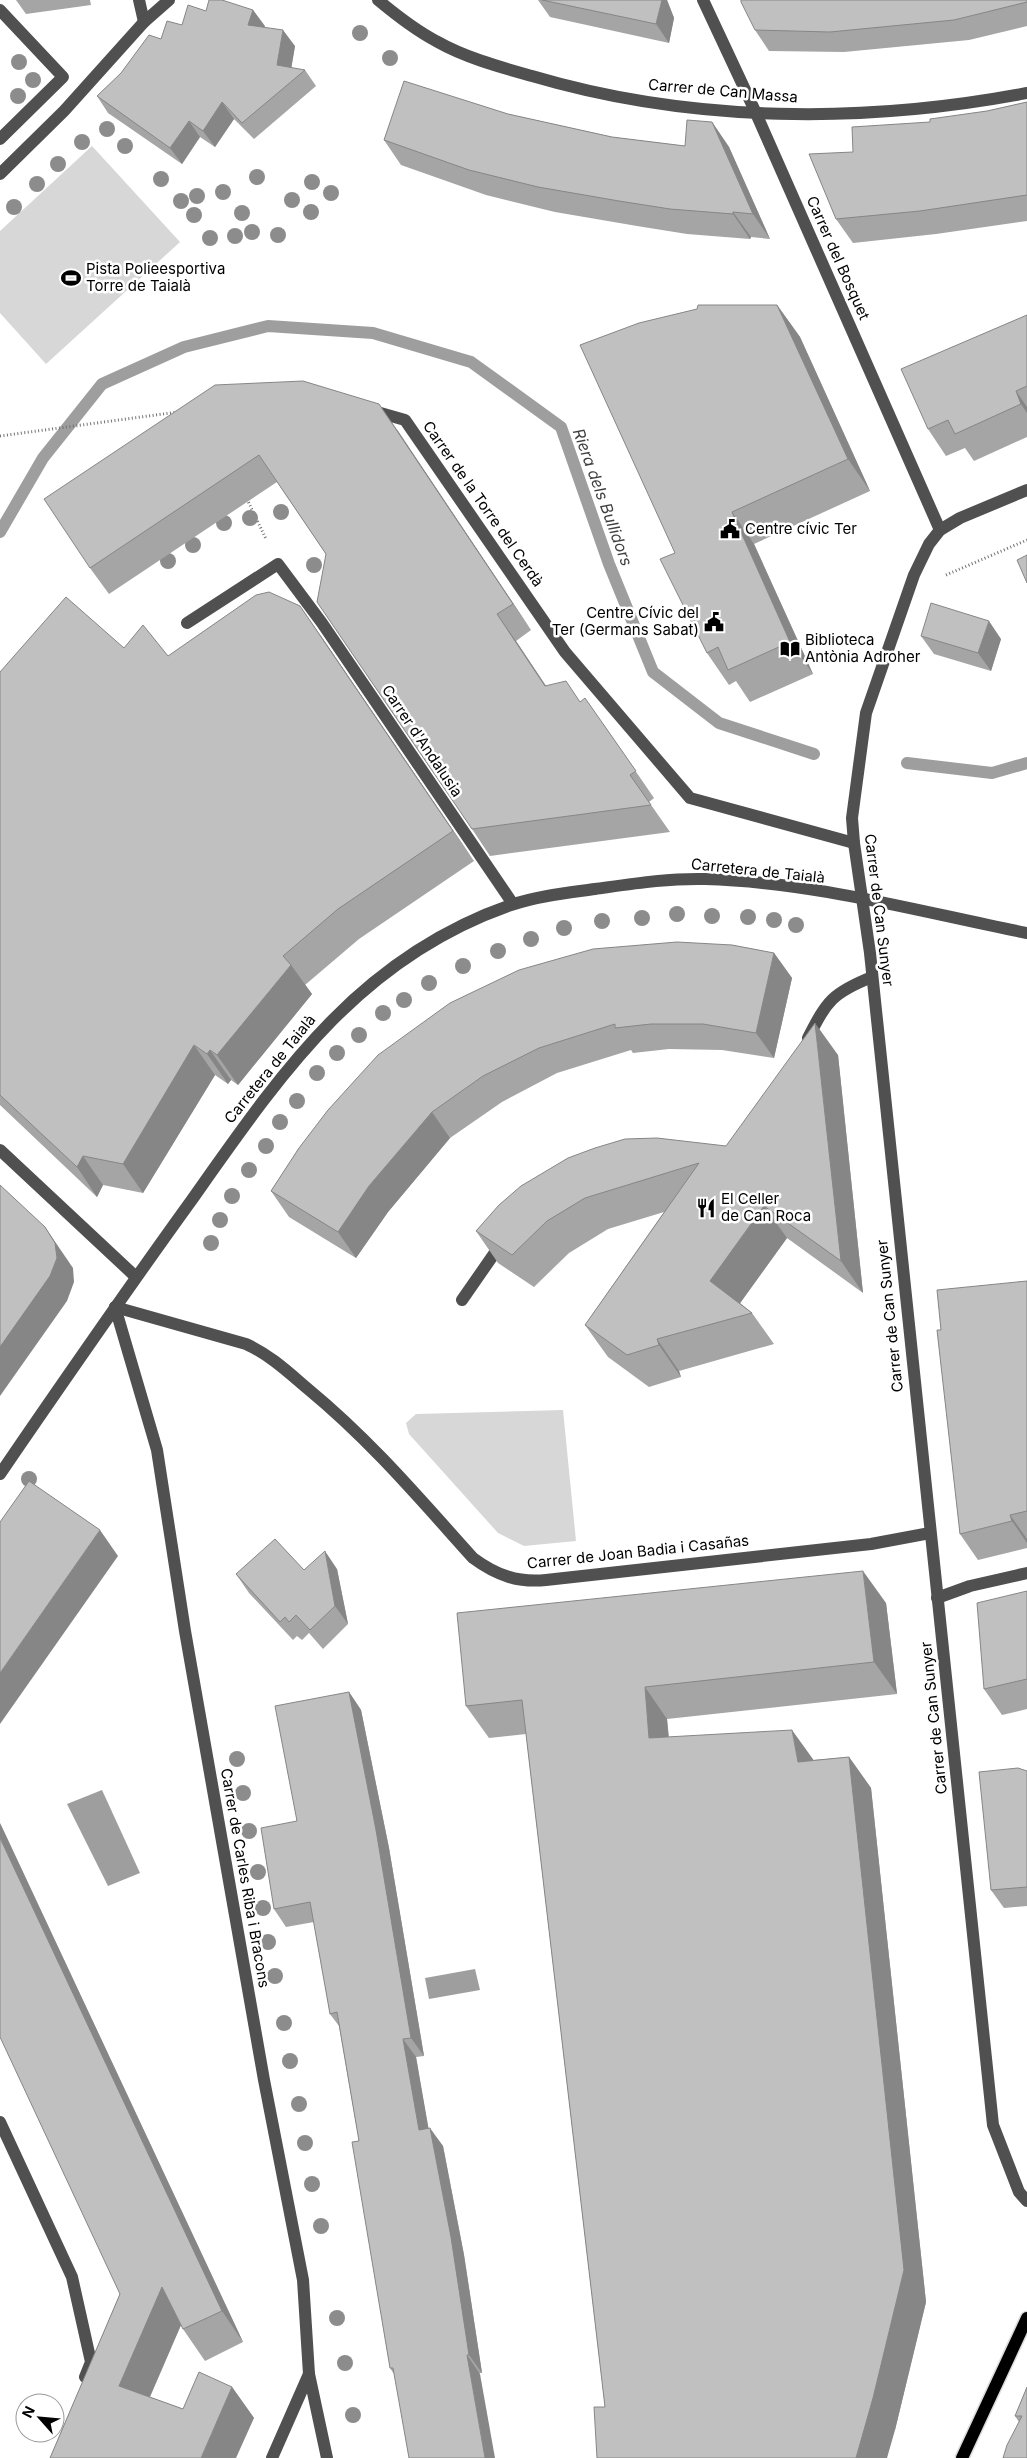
<svg xmlns="http://www.w3.org/2000/svg" width="1027" height="2458" viewBox="0 0 1027 2458" font-family="Inter,sans-serif">
  <rect width="100%" height="100%" fill="#fff"/>
  <g fill="#d7d7d7">
    <polygon points="92,146 180,242 46,364 0,313 0,231"/>
    <polygon points="563,1410 576,1541 524,1546 498,1533 409,1434 406,1423 416,1414"/>
  </g>
  <g fill="#9e9e9e">
    <polygon points="102,1790 140,1873 108,1886 67,1804"/>
    <polygon points="475,1969 480,1990 429,1999 425,1978"/>
  </g>
  <g fill="none" stroke-linecap="round" stroke-linejoin="round">
    <g stroke="#9e9e9e" stroke-width="12">
      <polyline points="0,532 43,458 102,384 184,347 268,326 373,333 471,362 561,427 609,564 653,672 719,723 814,754"/>
      <polyline points="907,763 992,773 1027,763"/>
    </g>
    <defs>
      <polyline id="major" points="962,2458 1027,2318"/>
    </defs>
    <use href="#major" stroke="#dbdbdb" stroke-width="15"/>
    <g stroke="#727272" stroke-width="3" stroke-dasharray="1 2.5" stroke-linecap="butt">
      <polyline points="0,436 178,412"/>
      <polyline points="247,499 266,539"/>
      <polyline points="946,575 1027,540"/>
    </g>
    <g stroke="#505050" stroke-width="12">
      <polyline points="139,0 144,22"/>
      <path d="M378,0C396,15 415,30 436,41C466,58 500,67 532,76C691,123 865,124 1027,93"/>
      <polyline points="703,0 755,111 940,530"/>
      <polyline points="0,10 63,77 0,139"/>
      <polyline points="0,174 64,111 144,22 169,0"/>
      <polyline points="370,410 405,420 565,652 690,798 854,843"/>
      <polyline points="1027,490 960,518 940,530 929,544 914,575 866,713 852,818 854,843 870,953 993,2125 1019,2192 1027,2201"/>
      <polyline points="187,623 278,564 322,623 513,904"/>
      <path d="M808,1038C827,1001 832,993 872,977"/>
      <polyline points="0,1150 136,1277"/>
      <polyline points="462,1300 503,1241"/>
      <polyline points="115,1307 157,1450 185,1631 264,2080 303,2280 309,2374 327,2458"/>
      <path d="M115,1307L246,1344C270,1355 288,1372 308,1389C371,1441 419,1498 473,1558C496,1575 518,1583 546,1580L871,1544L930,1533"/>
      <path d="M0,1474C63,1382 126,1291 191,1201C280,1075 358,958 511,905C538,896 567,893 595,889C631,884 668,878 705,879C814,882 921,912 1027,933"/>
      <polyline points="937,1598 970,1586 1027,1573"/>
      <polyline points="0,2122 72,2277 91,2362 85,2377"/>
      <polyline points="272,2458 309,2374"/>
    </g>
    <use href="#major" stroke="#000" stroke-width="12"/>
  </g>
  <g fill="#8c8c8c">
    <circle cx="360" cy="33" r="8"/>
    <circle cx="390" cy="58" r="8"/>
    <circle cx="19" cy="62" r="8"/>
    <circle cx="33" cy="80" r="8"/>
    <circle cx="18" cy="96" r="8"/>
    <circle cx="107" cy="129" r="8"/>
    <circle cx="82" cy="142" r="8"/>
    <circle cx="125" cy="146" r="8"/>
    <circle cx="58" cy="164" r="8"/>
    <circle cx="257" cy="177" r="8"/>
    <circle cx="161" cy="179" r="8"/>
    <circle cx="312" cy="182" r="8"/>
    <circle cx="37" cy="184" r="8"/>
    <circle cx="223" cy="192" r="8"/>
    <circle cx="331" cy="193" r="8"/>
    <circle cx="197" cy="196" r="8"/>
    <circle cx="292" cy="200" r="8"/>
    <circle cx="181" cy="201" r="8"/>
    <circle cx="14" cy="207" r="8"/>
    <circle cx="311" cy="212" r="8"/>
    <circle cx="242" cy="213" r="8"/>
    <circle cx="194" cy="215" r="8"/>
    <circle cx="252" cy="232" r="8"/>
    <circle cx="278" cy="235" r="8"/>
    <circle cx="235" cy="236" r="8"/>
    <circle cx="210" cy="238" r="8"/>
    <circle cx="281" cy="512" r="8"/>
    <circle cx="250" cy="518" r="8"/>
    <circle cx="224" cy="523" r="8"/>
    <circle cx="193" cy="545" r="8"/>
    <circle cx="168" cy="561" r="8"/>
    <circle cx="314" cy="565" r="8"/>
    <circle cx="677" cy="914" r="8"/>
    <circle cx="712" cy="916" r="8"/>
    <circle cx="748" cy="917" r="8"/>
    <circle cx="642" cy="918" r="8"/>
    <circle cx="774" cy="920" r="8"/>
    <circle cx="602" cy="921" r="8"/>
    <circle cx="796" cy="925" r="8"/>
    <circle cx="564" cy="928" r="8"/>
    <circle cx="531" cy="939" r="8"/>
    <circle cx="498" cy="951" r="8"/>
    <circle cx="463" cy="966" r="8"/>
    <circle cx="429" cy="983" r="8"/>
    <circle cx="404" cy="1000" r="8"/>
    <circle cx="383" cy="1013" r="8"/>
    <circle cx="359" cy="1035" r="8"/>
    <circle cx="337" cy="1053" r="8"/>
    <circle cx="317" cy="1073" r="8"/>
    <circle cx="297" cy="1101" r="8"/>
    <circle cx="280" cy="1122" r="8"/>
    <circle cx="266" cy="1146" r="8"/>
    <circle cx="249" cy="1170" r="8"/>
    <circle cx="232" cy="1196" r="8"/>
    <circle cx="220" cy="1220" r="8"/>
    <circle cx="211" cy="1243" r="8"/>
    <circle cx="29" cy="1479" r="8"/>
    <circle cx="237" cy="1759" r="8"/>
    <circle cx="243" cy="1793" r="8"/>
    <circle cx="249" cy="1831" r="8"/>
    <circle cx="258" cy="1872" r="8"/>
    <circle cx="263" cy="1908" r="8"/>
    <circle cx="268" cy="1942" r="8"/>
    <circle cx="275" cy="1976" r="8"/>
    <circle cx="284" cy="2023" r="8"/>
    <circle cx="290" cy="2061" r="8"/>
    <circle cx="299" cy="2104" r="8"/>
    <circle cx="305" cy="2143" r="8"/>
    <circle cx="312" cy="2184" r="8"/>
    <circle cx="321" cy="2226" r="8"/>
    <circle cx="337" cy="2318" r="8"/>
    <circle cx="345" cy="2363" r="8"/>
    <circle cx="353" cy="2415" r="8"/>
  </g>
  <g fill="#a5a5a5">
    <polygon points="16,0 90,0 91,5 26,14"/>
    <polygon points="538,0 667,0 674,18 669,43 550,17"/>
    <polygon points="1027,0 1027,26 969,40 844,52 769,51 755,30"/>
    <polygon points="253,10 264,27 295,46 291,68 305,70 316,86 254,139 234,119 215,147 200,137 182,164 108,113 97,96 161,39 206,11"/>
    <polygon points="1027,102 1027,221 936,234 853,243 836,219 853,152 930,122 987,111"/>
    <polygon points="508,114 612,137 685,146 712,122 729,147 770,239 751,237 750,239 687,234 637,226 555,212 486,195 401,165 384,140"/>
    <polygon points="777,305 800,337 870,491 754,544 813,674 750,702 736,681 729,685 707,653 675,553"/>
    <polygon points="1027,315 1027,437 974,461 965,448 946,456 928,429"/>
    <polygon points="215,385 398,431 531,630 516,641 546,686 581,702 604,725 654,798 649,802 670,832 490,856 472,829 326,554 277,482 109,594 90,568"/>
    <polygon points="321,636 474,861 359,939 305,985 312,994 238,1085 231,1080 228,1084 215,1075 143,1193 103,1185 97,1197 0,1105 0,672 124,648 168,656"/>
    <polygon points="921,636 1001,639 991,671 934,654"/>
    <polygon points="732,945 774,953 792,978 774,1058 722,1050 669,1049 633,1053 631,1050 557,1073 502,1102 450,1138 388,1212 356,1258 289,1217 271,1191 299,1148"/>
    <polygon points="838,1055 863,1293 787,1238 740,1303 752,1313 774,1344 679,1371 681,1377 649,1387 608,1357 585,1325 664,1212 608,1229 569,1253 534,1287 498,1263 476,1231 726,1146"/>
    <polygon points="1027,1281 1027,1548 978,1560 960,1534 941,1330"/>
    <polygon points="337,1569 348,1624 323,1649 309,1633 302,1640 297,1636 293,1640 249,1593 236,1574 304,1570"/>
    <polygon points="1027,1591 1027,1709 1002,1715 984,1689"/>
    <polygon points="886,1603 897,1694 667,1719 669,1737 813,1760 849,1757 871,1788 926,2302 895,2430 605,2407 526,1734 489,1738 466,1706"/>
    <polygon points="349,1692 361,1710 389,1848 424,2056 416,2057 428,2128 443,2146 464,2255 482,2373 394,2374 390,2368 359,2141 339,2026 330,2014 314,1922 286,1927 274,1909 297,1821"/>
    <polygon points="1027,1771 1027,1906 1004,1908 991,1890"/>
    <polygon points="0,1823 243,2342 205,2361 183,2329 181,2325 150,2397 183,2409 232,2387 254,2418 50,2458 120,2294"/>
    <polygon points="1027,2387 1027,2458 1019,2422 1015,2416"/>
  </g>
  <g fill="#868686">
    <polygon points="662,0 667,0 674,18 669,43 656,24"/>
    <polygon points="253,10 265,26 260,41 248,25"/>
    <polygon points="283,30 295,46 289,82 277,65"/>
    <polygon points="222,102 234,119 215,147 203,131"/>
    <polygon points="189,121 200,137 182,164 170,148"/>
    <polygon points="712,122 729,147 770,239 753,214"/>
    <polygon points="733,212 751,237 750,239 733,214"/>
    <polygon points="777,305 800,337 870,491 848,459"/>
    <polygon points="1016,391 1027,407 1027,413 1021,404"/>
    <polygon points="379,404 398,431 531,630 513,604"/>
    <polygon points="732,512 754,544 813,674 790,642"/>
    <polygon points="300,606 321,636 474,861 453,831"/>
    <polygon points="497,614 516,641 564,713 545,686"/>
    <polygon points="989,621 1001,639 991,671 978,653"/>
    <polygon points="774,953 792,978 774,1058 756,1033"/>
    <polygon points="291,965 312,994 238,1085 217,1055"/>
    <polygon points="815,1023 838,1055 863,1293 841,1261"/>
    <polygon points="194,1045 215,1075 143,1193 123,1164"/>
    <polygon points="210,1050 231,1080 228,1084 207,1054"/>
    <polygon points="432,1112 450,1138 388,1212 356,1258 338,1232 369,1186"/>
    <polygon points="83,1156 103,1185 97,1197 77,1167"/>
    <polygon points="764,1206 787,1238 733,1313 710,1281"/>
    <polygon points="45,1227 73,1268 74,1282 67,1301 0,1396 0,1347"/>
    <polygon points="657,1339 679,1371 681,1377 659,1345"/>
    <polygon points="1010,1515 1027,1539 1027,1543 1012,1521"/>
    <polygon points="100,1530 118,1556 0,1724 0,1673"/>
    <polygon points="325,1551 337,1569 348,1624 335,1606"/>
    <polygon points="863,1571 886,1603 897,1694 874,1662"/>
    <polygon points="645,1687 667,1719 671,1770 649,1738"/>
    <polygon points="349,1692 361,1710 389,1848 424,2056 411,2038"/>
    <polygon points="792,1730 815,1762 798,1762"/>
    <polygon points="849,1757 871,1788 926,2302 895,2430 887,2458 856,2458"/>
    <polygon points="0,1823 243,2342 222,2311 0,1838"/>
    <polygon points="403,2039 416,2057 432,2148 419,2130"/>
    <polygon points="430,2128 443,2146 464,2255 482,2373 469,2355"/>
    <polygon points="162,2287 184,2318 141,2417 119,2386"/>
    <polygon points="467,2355 480,2374 495,2458 485,2458"/>
    <polygon points="232,2387 254,2418 236,2458 201,2458"/>
  </g>
  <g fill="#c0c0c0" stroke="#868686">
    <polygon points="209,0 222,0 253,10 248,25 283,30 277,65 305,70 242,123 222,102 203,131 189,121 170,148 97,96 121,73 149,35 161,39 167,21 182,25 188,5 206,11"/>
    <polygon points="542,0 662,0 656,24"/>
    <polygon points="741,0 1027,0 1027,2 954,20 830,32 755,30 741,2"/>
    <polygon points="404,81 508,114 612,137 685,146 687,120 712,122 753,214 733,212 733,214 670,209 619,201 538,187 469,170 384,140"/>
    <polygon points="1027,102 1027,195 920,211 836,219 809,154 853,152 852,127 930,122 930,119 987,111"/>
    <polygon points="698,305 777,305 848,459 732,512 790,642 728,670 718,647 707,653 660,559 675,553 580,345 639,323 697,309"/>
    <polygon points="1027,315 1027,386 1016,391 1021,404 955,434 948,420 928,429 901,369"/>
    <polygon points="303,381 379,404 513,604 497,614 545,686 566,681 580,702 585,698 636,771 630,775 651,805 472,829 317,602 326,554 259,455 90,568 44,499 215,385"/>
    <polygon points="1027,555 1027,583 1017,560"/>
    <polygon points="269,592 300,606 453,831 338,909 283,956 291,965 217,1055 210,1050 207,1054 194,1045 123,1164 83,1156 77,1167 0,1095 0,672 66,597 124,648 143,625 168,656 256,595"/>
    <polygon points="931,603 989,621 978,653 921,636"/>
    <polygon points="677,942 732,945 774,953 756,1033 703,1024 651,1024 615,1028 615,1024 539,1048 483,1076 432,1112 369,1186 338,1232 271,1191 299,1148 328,1110 378,1055 450,1003 519,970 593,949"/>
    <polygon points="815,1023 841,1261 764,1206 710,1281 752,1313 657,1339 659,1345 627,1355 585,1325 699,1163 585,1198 547,1221 512,1255 476,1231 499,1205 521,1186 568,1158 595,1148 625,1139 657,1138 726,1146"/>
    <polygon points="0,1185 45,1227 55,1243 57,1258 50,1276 0,1347"/>
    <polygon points="1027,1281 1027,1511 1010,1515 1012,1521 960,1534 937,1330 941,1330 937,1290"/>
    <polygon points="29,1481 100,1530 0,1673 0,1522"/>
    <polygon points="275,1539 304,1570 325,1551 335,1606 310,1630 296,1615 289,1622 285,1617 280,1622 236,1574"/>
    <polygon points="863,1571 874,1662 645,1687 649,1738 792,1730 798,1762 849,1757 904,2270 873,2398 856,2458 597,2458 594,2407 605,2407 522,1700 466,1706 457,1613"/>
    <polygon points="1027,1591 1027,1679 984,1689 977,1603"/>
    <polygon points="349,1692 376,1830 411,2038 403,2039 419,2130 430,2128 451,2237 469,2355 467,2355 485,2458 409,2458 393,2368 390,2368 352,2142 359,2141 337,2012 330,2014 310,1902 274,1909 261,1828 297,1821 275,1706"/>
    <polygon points="1018,1768 1027,1771 1027,1887 991,1890 979,1772"/>
    <polygon points="0,1838 222,2311 183,2329 162,2287 119,2386 183,2409 199,2372 232,2387 201,2458 50,2458 120,2294 0,2037"/>
    <polygon points="1027,2387 1027,2458 1003,2458 1007,2445 1022,2416 1015,2416"/>
  </g>
  <defs>
    <symbol id="stadium-bare" viewBox="-9 -9 18 18"><path d="M0-5a6.5 5 0 1 0 0 10a6.5 5 0 1 0 0-10ZM-3.5-1.8h7v3.6h-7Z" fill="#000" stroke="#fff" stroke-width="2.5" paint-order="stroke"/></symbol>
    <symbol id="civic-bare" viewBox="-9 -9 18 18"><path d="M-.6-6.5H3V-4.5H.6V-3L4-1V1h2V6H-6V1h2V-1L-.6-3ZM-1.2 2.5V6h2.4V2.5Z" fill="#000" stroke="#fff" stroke-width="2.5" paint-order="stroke"/></symbol>
    <symbol id="library-bare" viewBox="-9 -9 18 18"><path d="M-6-4Q-3-5.5-.7-3.5V5Q-3 3-6 4ZM6-4Q3-5.5 .7-3.5V5Q3 3 6 4Z" fill="#000" stroke="#fff" stroke-width="2.5" paint-order="stroke"/></symbol>
    <symbol id="restaurant-bare" viewBox="-9 -9 18 18"><path d="M-5-6h1v4h1v-4h1v4h1v-4h1v5L-1.5 .5V6h-2V.5L-5-1ZM5-6V6H3V1.5H1.5Q1.5-4 5-6Z" fill="#000" stroke="#fff" stroke-width="2.5" paint-order="stroke"/></symbol>
  </defs>
  <g fill-rule="evenodd">
    <use href="#stadium-bare" x="57" y="264" width="28" height="28"/>
    <use href="#civic-bare" x="716" y="515" width="28" height="28"/>
    <use href="#civic-bare" x="700" y="608" width="28" height="28"/>
    <use href="#library-bare" x="776" y="635" width="28" height="28"/>
    <use href="#restaurant-bare" x="692" y="1194" width="28" height="28"/>
  </g>
  <g text-anchor="middle" stroke-width="5" stroke-linejoin="round" paint-order="stroke">
    <g font-size="15" fill="#000" stroke="#fff">
      <text transform="translate(723 91) rotate(5)" y="5">Carrer de Can Massa</text>
      <text transform="translate(838 258) rotate(66)" y="5">Carrer del Bosquet</text>
      <text transform="translate(483 504) rotate(55)" y="5">Carrer de la Torre del Cerdà</text>
      <text transform="translate(422 741) rotate(56)" y="5">Carrer d'Andalusia</text>
      <text transform="translate(758 871) rotate(6)" y="5">Carretera de Taialà</text>
      <text transform="translate(879 910) rotate(83)" y="5">Carrer de Can Sunyer</text>
      <text transform="translate(270 1069) rotate(-51)" y="5">Carretera de Taialà</text>
      <text transform="translate(890 1316) rotate(-96)" y="5">Carrer de Can Sunyer</text>
      <text transform="translate(638 1552) rotate(-6)" y="5">Carrer de Joan Badia i Casañas</text>
      <text transform="translate(934 1718) rotate(-96)" y="5">Carrer de Can Sunyer</text>
      <text transform="translate(245 1878) rotate(80)" y="5">Carrer de Carles Riba i Bracons</text>
    </g>
    <g font-size="15" fill="#000" stroke="#fff" text-anchor="start">
      <text x="86" y="274">Pista Polieesportiva<tspan x="86" dy="17">Torre de Taialà</tspan></text>
      <text x="745" y="534">Centre cívic Ter</text>
      <text x="699" y="618" text-anchor="end">Centre Cívic del<tspan x="699" dy="17">Ter (Germans Sabat)</tspan></text>
      <text x="805" y="645">Biblioteca<tspan x="805" dy="17">Antònia Adroher</tspan></text>
      <text x="721" y="1204">El Celler<tspan x="721" dy="17">de Can Roca</tspan></text>
    </g>
    <g font-size="16" font-style="italic" fill="#3f3f3f" stroke="#fff">
      <text transform="translate(603 497) rotate(70)" y="6">Riera dels Bullidors</text>
    </g>
  </g>
  <g transform="translate(40 2418) rotate(297)"><circle r="24" fill="#ffffff" stroke="#999999"/>
  <path d="M0-4L9 19L0 12L-9 19Z" fill="#000000"/>
  <text y="-8" font-size="14" font-weight="bold" text-anchor="middle" fill="#000000">N</text>
  </g>
</svg>
